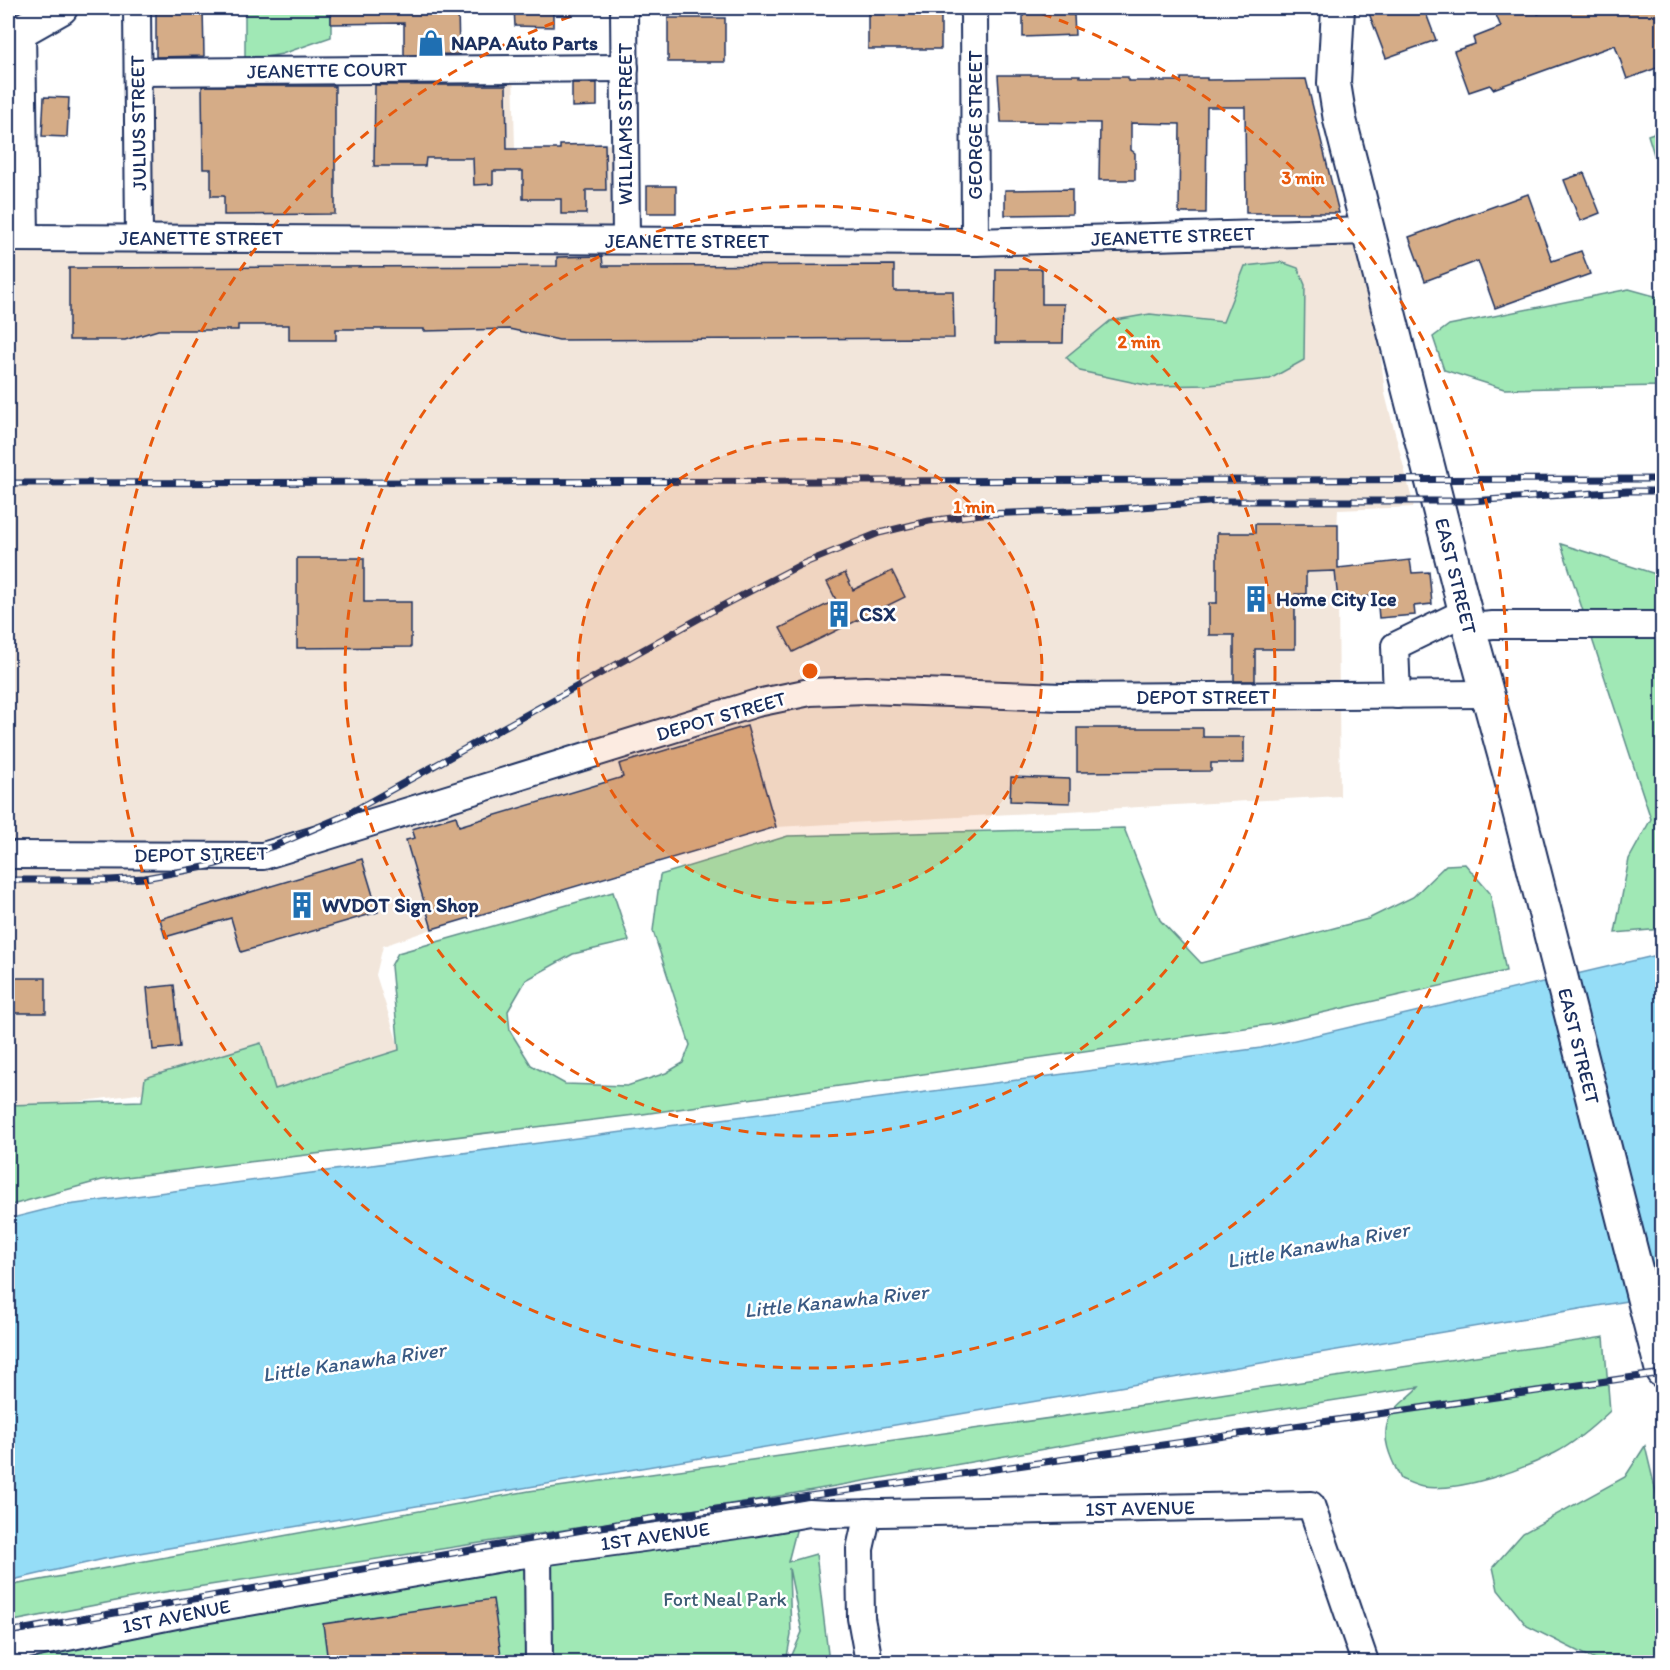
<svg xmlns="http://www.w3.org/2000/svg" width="1670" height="1670" viewBox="0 0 1670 1670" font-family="Itim,sans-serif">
  <rect width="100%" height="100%" fill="#fff"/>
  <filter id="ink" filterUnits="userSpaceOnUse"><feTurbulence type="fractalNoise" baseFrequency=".0167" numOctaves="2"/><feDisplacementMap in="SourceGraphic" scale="12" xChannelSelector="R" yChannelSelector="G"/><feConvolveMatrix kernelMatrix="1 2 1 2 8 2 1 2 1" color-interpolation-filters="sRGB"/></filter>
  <g filter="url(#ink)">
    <polygon fill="#f2e6db" points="513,68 515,149 559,149 560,145 625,144 626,240 1367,231 1385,394 1414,507 1338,510 1335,569 1374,563 1377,595 1338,601 1340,796 776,827 432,929 383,946 376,975 400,1050 275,1089 261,1044 145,1093 8,1111 8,238 139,238 138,72"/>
    <g fill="#a0e8b5" stroke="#5e8c8a" stroke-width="1.5">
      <polygon points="245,8 331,8 331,37 282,54 245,61"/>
      <polygon points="1662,130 1662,181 1648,135"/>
      <polygon points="1281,262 1298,268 1305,285 1304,360 1270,379 1209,385 1150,386 1080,371 1066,357 1110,321 1150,314 1223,322 1245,266"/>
      <polygon points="1629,289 1662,298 1662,386 1504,389 1444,370 1433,337 1449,325"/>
      <polygon points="1561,544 1662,576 1662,929 1615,933 1629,859 1651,819"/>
      <polygon points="1124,828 1160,920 1201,963 1368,919 1413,897 1446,865 1465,864 1490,893 1506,971 1273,1024 643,1114 102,1180 8,1206 8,1105 142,1101 145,1078 261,1043 275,1089 399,1050 391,966 398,953 613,892 629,941 573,954 526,980 508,1011 510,1031 531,1065 565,1084 627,1086 666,1073 683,1063 690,1045 653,931 660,875 788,836"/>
      <path d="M1604,1337L1610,1411C1594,1426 1575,1443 1555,1453C1522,1470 1460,1492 1423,1487C1416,1486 1408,1482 1401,1479C1392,1461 1379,1437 1390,1417C1395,1405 1412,1396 1419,1387L1203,1421L762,1499L152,1594L8,1622V1586L529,1491L1194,1398Z"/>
      <polygon points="1645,1446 1662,1517 1662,1662 1599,1662 1527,1626 1498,1590 1493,1567 1523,1533 1625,1477"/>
      <polygon points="797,1527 788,1562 816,1554 829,1662 789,1662 802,1632 789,1568 791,1635 786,1662 8,1662 8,1657 535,1561"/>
    </g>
    <polygon fill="#95ddf7" stroke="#6497ba" stroke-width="1.5" points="1662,954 1662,1295 104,1559 8,1581 8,1219 60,1206 1261,1048"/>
    <g fill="#d5ac87" stroke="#1b2f5e" stroke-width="1.5">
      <polygon points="156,8 203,8 204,56 156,57"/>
      <polygon points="331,8 458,8 459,54 404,55 404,23 331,24"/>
      <polygon points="514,8 553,8 553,27 515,26"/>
      <rect x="868" y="8" width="73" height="41"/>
      <polygon points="1023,8 1067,8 1068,15 1074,15 1075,35 1023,37"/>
      <polygon points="1367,8 1424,8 1436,40 1386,58"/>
      <polygon points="1493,8 1536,8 1538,14 1555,8 1662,8 1662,66 1627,79 1615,45 1493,89 1490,85 1469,92 1454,51 1475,44 1473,38 1501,27"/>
      <rect x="668" y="18" width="57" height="44"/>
      <polygon points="998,75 1080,75 1080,77 1128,77 1128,81 1181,81 1181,78 1207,78 1207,80 1306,79 1339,213 1246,213 1245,107 1207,107 1206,213 1179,213 1180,124 1131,123 1131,150 1135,153 1135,180 1099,180 1100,123 1001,122"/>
      <polygon points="572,83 597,83 597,106 572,107"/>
      <polygon points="375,85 506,85 507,149 560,149 560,145 605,144 606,190 586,190 586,214 561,214 561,199 523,199 523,171 493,171 493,184 474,185 473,158 426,158 425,166 374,166"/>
      <polygon points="202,86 335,86 335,214 224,215 224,196 211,196 211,169 203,169"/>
      <polygon points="44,97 69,98 67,137 42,136"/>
      <polygon points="1584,173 1600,213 1580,221 1564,180"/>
      <rect x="647" y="186" width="29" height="27"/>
      <polygon points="1072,189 1072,214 1005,215 1005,190"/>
      <polygon points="1528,194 1552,261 1581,251 1590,274 1495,308 1478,261 1425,281 1409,237"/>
      <polygon points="602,256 603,266 894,265 894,291 953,291 954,338 559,340 509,329 424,331 424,329 336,329 336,340 289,340 289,325 238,325 238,330 158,330 125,340 69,340 69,268 557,266 557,257"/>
      <polygon points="996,269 1042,269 1042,304 1064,304 1063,343 995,343"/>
      <polygon points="1255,524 1338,524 1338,568 1410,560 1412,573 1429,572 1432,604 1414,606 1415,615 1379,618 1377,595 1338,601 1335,571 1306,572 1306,594 1295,594 1295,649 1255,649 1255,681 1234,681 1234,635 1209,635 1209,603 1217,603 1217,533 1255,533"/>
      <polygon points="297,558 364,558 364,602 411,602 411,647 297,648"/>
      <polygon points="892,571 905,597 793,652 780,628 836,600 827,582 845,573 853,590"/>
      <polygon points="747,726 776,827 432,929 406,840 415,838 412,829 456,816 459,826 623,777 619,764"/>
      <polygon points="1077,728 1203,728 1203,737 1244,737 1244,763 1211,763 1211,771 1077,772"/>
      <polygon points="1011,777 1070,779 1070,803 1010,801"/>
      <polygon points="362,859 378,912 241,952 231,918 165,937 160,919"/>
      <rect x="8" y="978" width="38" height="35"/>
      <polygon points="174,985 180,1047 153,1050 147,988"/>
      <polygon points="493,1599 502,1662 328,1662 323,1624"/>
    </g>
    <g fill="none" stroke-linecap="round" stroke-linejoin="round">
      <defs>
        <g id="minor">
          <polyline points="137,8 139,238"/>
          <polyline points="624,8 626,240"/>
          <polyline points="974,8 975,242"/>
          <polyline points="22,30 25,238"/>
          <polyline points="138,72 625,68"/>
          <polyline points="8,238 975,242 1367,231"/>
          <polyline points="1469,627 1493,625 1662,625"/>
          <polyline points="1397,695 1395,646 1465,612"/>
          <polyline points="8,855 263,856 757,703 810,692 866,690 1061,697 1487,694"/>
          <polyline points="868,1513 860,1549 861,1618 869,1662"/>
          <polyline points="538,1552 539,1662"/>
          <polyline points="8,1649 186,1613 519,1555 752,1523 809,1513 829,1514 1311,1505 1365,1662"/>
        </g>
        <g id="major">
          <polyline points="1338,8 1334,83 1340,120 1469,627 1510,776 1662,1371"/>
          <polyline points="8,38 61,8"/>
        </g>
      </defs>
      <use href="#minor" stroke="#1b2f5e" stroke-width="30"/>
      <use href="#major" stroke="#1b2f5e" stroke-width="36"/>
      <use href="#minor" stroke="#fff" stroke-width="26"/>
      <use href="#major" stroke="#fff" stroke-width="32"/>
      <defs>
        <g id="rail">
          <polyline points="8,483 1662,479"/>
          <polyline points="8,880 110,880 145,878 210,866 274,846 346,815 716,609 800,565 879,533 929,521 982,514 1101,510 1222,501 1470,501 1627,491 1662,491"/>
          <polyline points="8,1632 628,1522 1662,1373"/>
        </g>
      </defs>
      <use href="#rail" stroke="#1b2f5e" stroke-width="7"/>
      <use href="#rail" stroke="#fff" stroke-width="4.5" stroke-dasharray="14" stroke-linecap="butt"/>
    </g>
  </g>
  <circle cx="810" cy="671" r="232" fill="#e8590c" fill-opacity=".12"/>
  <g fill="none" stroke="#e8590c" stroke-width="3" stroke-dasharray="10 8">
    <circle cx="810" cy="671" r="232"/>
    <circle cx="810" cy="671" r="465"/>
    <path d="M1025 8A697 697 0 1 1 595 8"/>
  </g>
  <defs>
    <symbol id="shop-bare" viewBox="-9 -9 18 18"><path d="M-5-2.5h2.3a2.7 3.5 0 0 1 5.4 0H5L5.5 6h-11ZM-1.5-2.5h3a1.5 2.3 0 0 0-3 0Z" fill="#1f6fb2" stroke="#fff" stroke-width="2.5" paint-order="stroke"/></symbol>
    <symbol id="building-bare" viewBox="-9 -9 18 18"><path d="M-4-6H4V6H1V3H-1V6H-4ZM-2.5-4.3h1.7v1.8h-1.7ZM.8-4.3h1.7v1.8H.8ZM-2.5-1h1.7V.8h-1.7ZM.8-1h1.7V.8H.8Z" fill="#1f6fb2" stroke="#fff" stroke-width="2.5" paint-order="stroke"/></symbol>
  </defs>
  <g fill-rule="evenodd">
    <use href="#shop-bare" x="412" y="24" width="38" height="38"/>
    <use href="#building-bare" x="1237" y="580" width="38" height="38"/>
    <use href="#building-bare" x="820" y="595" width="38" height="38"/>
    <use href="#building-bare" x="283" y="886" width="38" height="38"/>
  </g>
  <g text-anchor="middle" stroke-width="5" stroke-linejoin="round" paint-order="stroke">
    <g font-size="20" font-weight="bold" fill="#1b2f5e" stroke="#fff" text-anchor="start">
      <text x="451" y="50">NAPA Auto Parts</text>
      <text x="1276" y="606">Home City Ice</text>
      <text x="859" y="621">CSX</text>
      <text x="322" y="912">WVDOT Sign Shop</text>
    </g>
    <g font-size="20" fill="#1b2f5e" stroke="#fff">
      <text transform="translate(327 70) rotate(-1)" y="7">JEANETTE COURT</text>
      <text transform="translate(138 123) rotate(-91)" y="7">JULIUS STREET</text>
      <text transform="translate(625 124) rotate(-90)" y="7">WILLIAMS STREET</text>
      <text transform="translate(975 125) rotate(-90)" y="7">GEORGE STREET</text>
      <text transform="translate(1173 236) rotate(-2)" y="7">JEANETTE STREET</text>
      <text x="201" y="245">JEANETTE STREET</text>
      <text x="687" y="248">JEANETTE STREET</text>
      <text transform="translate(1456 576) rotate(76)" y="7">EAST STREET</text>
      <text x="1203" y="704">DEPOT STREET</text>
      <text transform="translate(721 716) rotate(-16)" y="7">DEPOT STREET</text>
      <text transform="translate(201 854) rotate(-1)" y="7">DEPOT STREET</text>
      <text transform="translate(1579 1046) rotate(76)" y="7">EAST STREET</text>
      <text transform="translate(1140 1508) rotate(-1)" y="7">1ST AVENUE</text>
      <text transform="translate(655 1536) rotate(-8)" y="7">1ST AVENUE</text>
      <text transform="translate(176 1616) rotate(-11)" y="7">1ST AVENUE</text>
    </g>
    <g font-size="20" fill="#3c5d74" stroke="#fff">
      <text x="725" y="1606">Fort Neal Park</text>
    </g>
    <g font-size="21" font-style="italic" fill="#3a5a84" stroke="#fff">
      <text transform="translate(1318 1245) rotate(-10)" y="7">Little Kanawha River</text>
      <text transform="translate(836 1301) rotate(-6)" y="7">Little Kanawha River</text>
      <text transform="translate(354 1362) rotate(-8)" y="7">Little Kanawha River</text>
    </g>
  </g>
  <circle cx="810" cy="671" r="9" fill="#e8590c" stroke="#fff" stroke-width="3"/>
  <g font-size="18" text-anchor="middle" font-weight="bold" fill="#e8590c" stroke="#fff" stroke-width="5" stroke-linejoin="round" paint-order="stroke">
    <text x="1303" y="184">3 min</text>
    <text x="1139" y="348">2 min</text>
    <text x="974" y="513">1 min</text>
  </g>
  <rect width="1670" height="1670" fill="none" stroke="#fff" stroke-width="30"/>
  <rect x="15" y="15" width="1640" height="1640" fill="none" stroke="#1b2f5e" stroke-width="2" filter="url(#ink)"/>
</svg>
